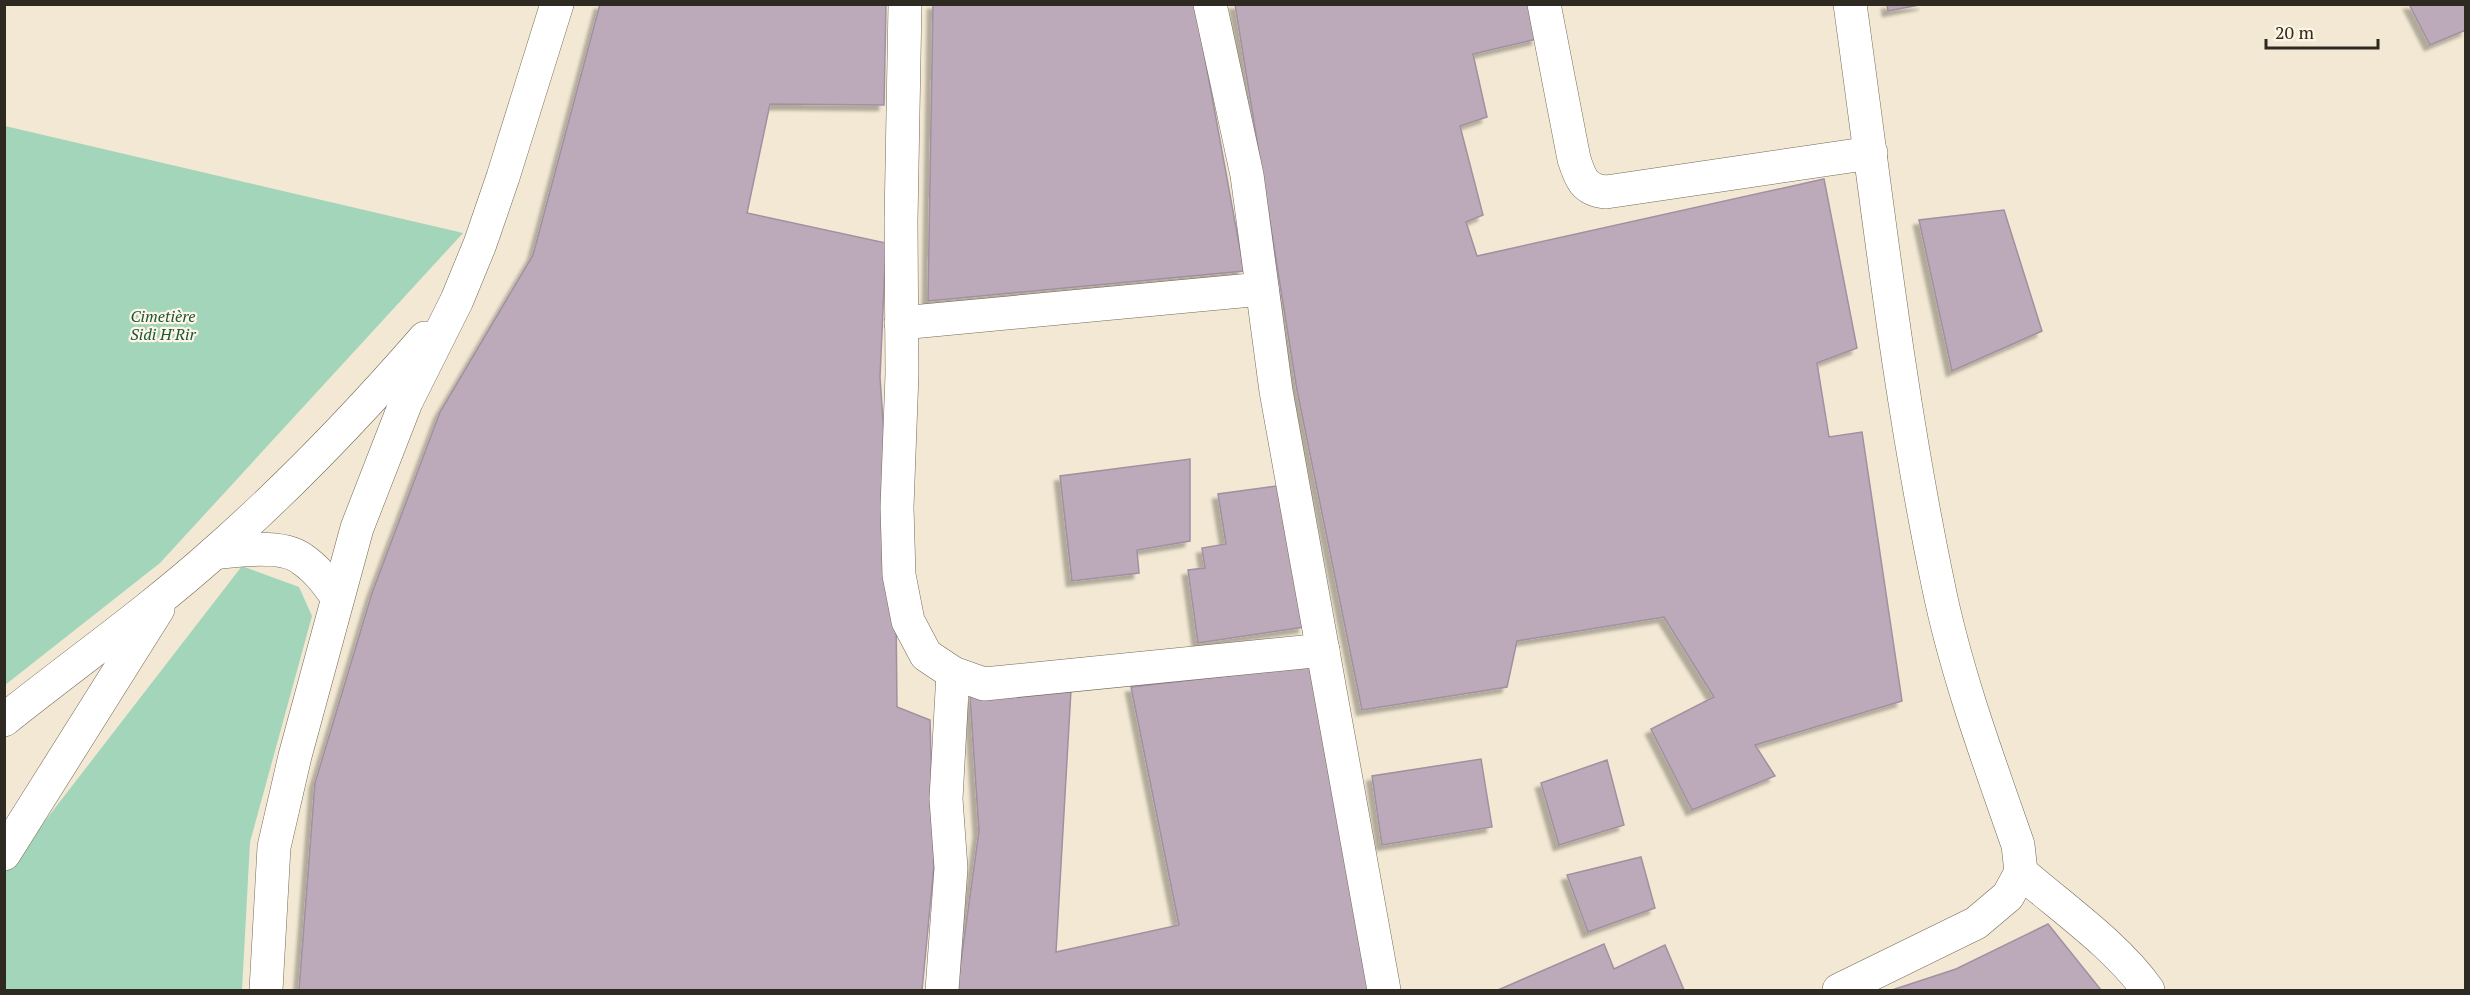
<svg xmlns="http://www.w3.org/2000/svg" width="2470" height="995" viewBox="0 0 2470 995" font-family="'PT Serif',serif">
  <defs>
    <filter id="shadow"><feDropShadow dx="-5.5" dy="5.5" stdDeviation="1.5" flood-color="#0004"/></filter>
  </defs>
  <rect width="100%" height="100%" fill="#f2e8d3"/>
  <g fill="#a2d5ba">
    <polygon points="5,126 463,233 160,563 5,685"/>
    <polygon points="242,566 299,587 312,616 250,842 242,990 5,990 4,874"/>
  </g>
  <g fill="#bcaaba" stroke="#a190a0" stroke-width="1.5" filter="url(#shadow)">
    <polygon points="600,4 886,4 884,105 770,104 747,213 886,243 880,377 896,612 897,707 930,720 934,866 922,990 299,990 315,783 372,593 440,412 533,255"/>
    <polygon points="933,4 1195,4 1244,271 928,301"/>
    <polygon points="1235,4 1531,4 1537,39 1473,54 1487,117 1460,126 1483,215 1466,222 1477,256 1824,179 1857,348 1817,363 1829,437 1862,432 1902,701 1755,745 1775,776 1692,810 1651,729 1714,697 1664,617 1517,641 1507,687 1362,710 1297,390"/>
    <polygon points="1887,4 1924,4 1888,11"/>
    <polygon points="2409,4 2466,4 2466,30 2430,45"/>
    <polygon points="2004,210 2042,331 1952,371 1919,220"/>
    <polygon points="1190,459 1190,541 1137,550 1139,573 1072,581 1060,476"/>
    <polygon points="1284,485 1304,627 1198,643 1188,570 1205,568 1202,548 1226,544 1218,494"/>
    <polygon points="1311,666 1369,990 957,990 979,831 970,697 1071,690 1056,952 1179,925 1131,687"/>
    <polygon points="1481,759 1492,827 1382,845 1372,776"/>
    <polygon points="1607,760 1624,825 1559,845 1541,783"/>
    <polygon points="1641,857 1655,908 1588,932 1567,875"/>
    <polygon points="2048,924 2101,990 1892,990 1956,969"/>
    <polygon points="1604,944 1614,969 1665,945 1684,990 1498,990"/>
  </g>
  <g fill="none" stroke-linecap="round" stroke-linejoin="round">
    <defs>
      <g id="minor">
        <polyline points="905,4 901,221 902,374 897,507 899,575 908,621 926,655 953,673 984,684 1323,650"/>
        <polyline points="1210,4 1247,175 1276,391 1384,990"/>
        <path d="M1544,4L1574,159C1580,178 1584,190 1606,192L1871,153"/>
        <polyline points="901,323 1262,289"/>
        <path d="M214,553C237,550 283,544 302,559C317,569 327,583 337,597"/>
        <path d="M4,720C74,664 148,612 214,553C290,486 359,414 425,338"/>
        <polyline points="4,854 158,609"/>
        <path d="M2021,872C2062,908 2116,945 2148,990"/>
        <polyline points="266,990 274,847 295,756 357,528 406,402 457,300 480,244 503,177 557,4"/>
        <polyline points="942,990 951,868 946,799 953,673"/>
        <path d="M1839,990L1976,923L2008,896L2021,872L2018,845C1988,759 1956,673 1938,584C1898,393 1877,198 1850,4"/>
      </g>
    </defs>
    <use href="#minor" stroke="#736a57" stroke-width="34"/>
    <use href="#minor" stroke="#fff" stroke-width="33"/>
  </g>
  <g text-anchor="middle" stroke-width="4.5" stroke-linejoin="round" paint-order="stroke">
    <g font-size="16" font-style="italic" fill="#17563c" stroke="#fef5e4">
      <text x="163" y="322">Cimetière<tspan x="163" dy="18">Sidi H'Rir</tspan></text>
    </g>
  </g>
  <rect width="2470" height="995" fill="none" stroke="#2e2a22" stroke-width="12"/>
  <path d="M2266 39v9h112v-9" fill="none" stroke="#2e2a22" stroke-width="3"/>
  <text x="2275" y="39" font-size="18" fill="#2e2a22" stroke="#fef5e4" stroke-width="4.5" paint-order="stroke">20 m</text>
</svg>
